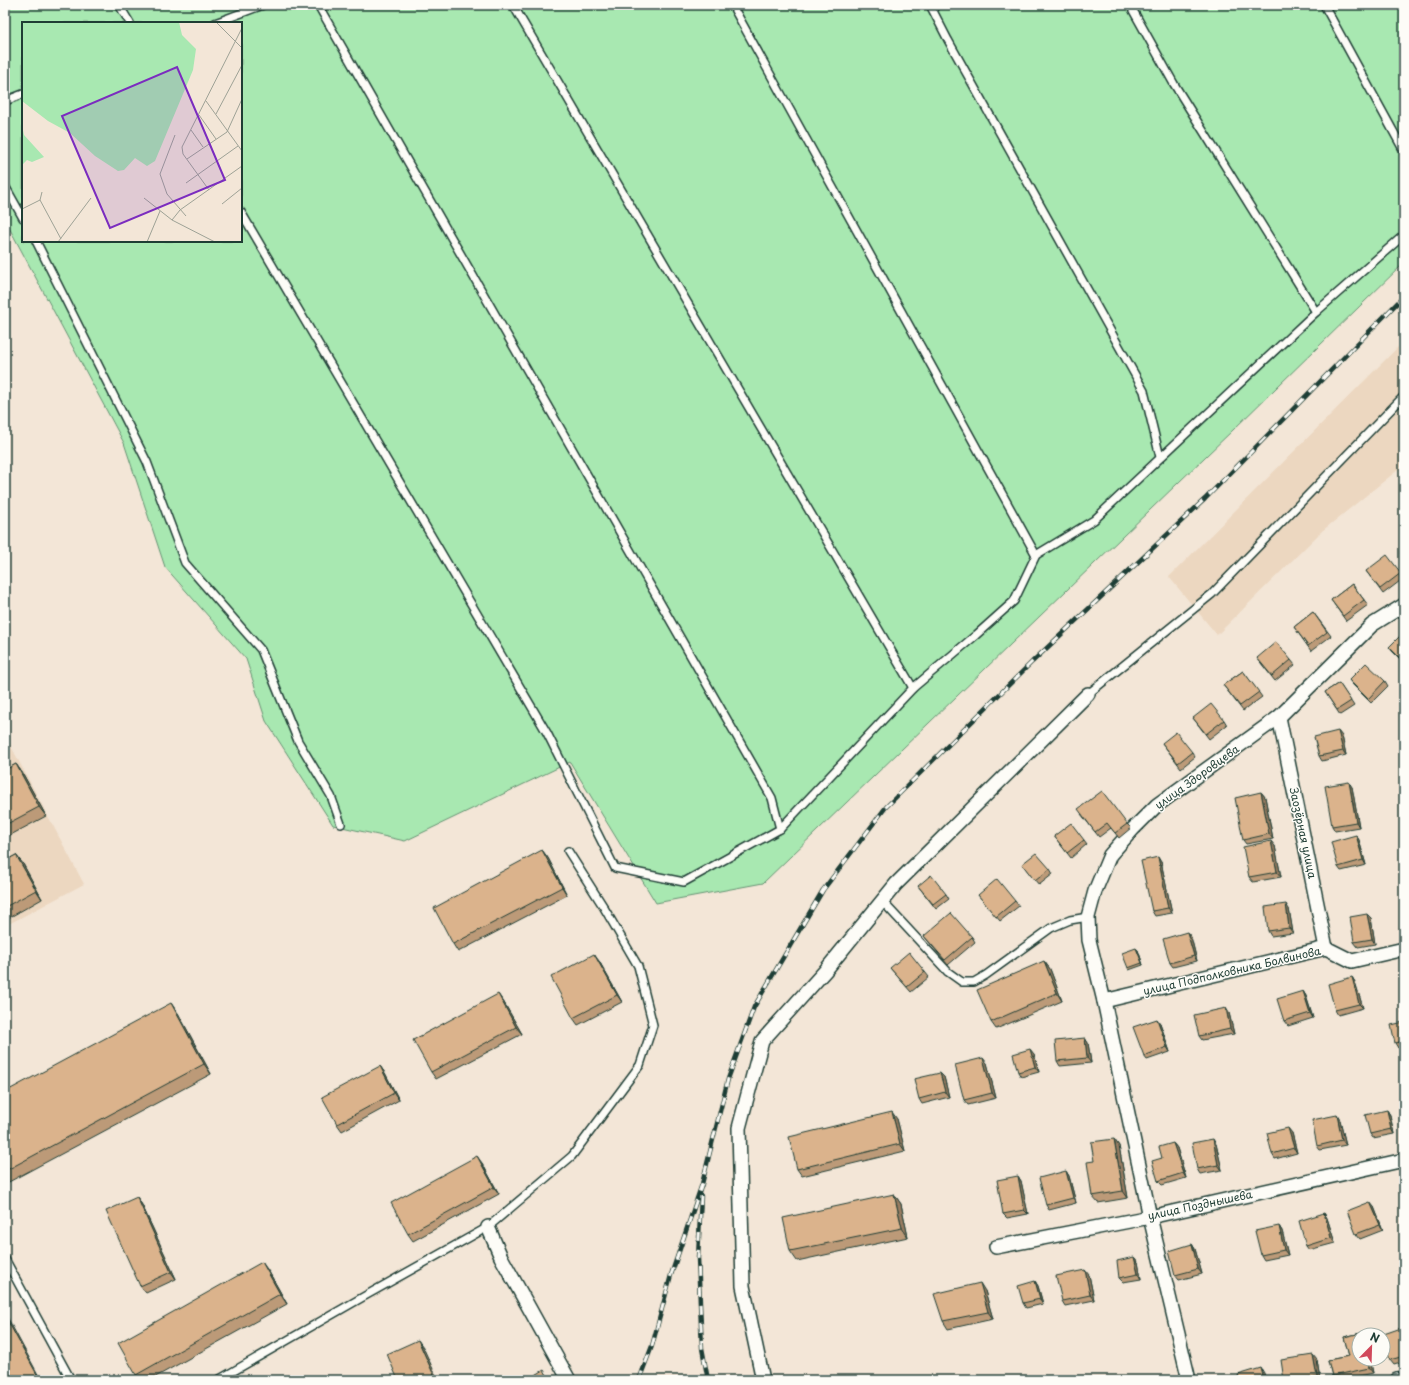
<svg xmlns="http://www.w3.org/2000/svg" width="1409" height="1385" viewBox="0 0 1409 1385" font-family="'Playpen Sans',sans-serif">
  <rect width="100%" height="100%" fill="#f3e6d7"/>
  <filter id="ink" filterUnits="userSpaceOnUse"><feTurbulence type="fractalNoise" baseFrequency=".025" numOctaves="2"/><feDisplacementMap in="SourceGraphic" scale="8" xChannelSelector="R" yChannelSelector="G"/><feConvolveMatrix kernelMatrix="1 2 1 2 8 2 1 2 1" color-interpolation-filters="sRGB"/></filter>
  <g filter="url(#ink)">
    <g fill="#ecd7c0">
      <polygon points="1404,341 1404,465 1322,531 1217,635 1169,577"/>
      <polygon points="5,735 84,884 5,926"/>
    </g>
    <path fill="#a8e8b1" stroke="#649272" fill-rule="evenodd" d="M5,5H1404V263L1233,430L763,883L656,903L570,762L405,841L333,825L266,721L246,659L165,567L124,443L5,220ZM23,23H241V241H23Z"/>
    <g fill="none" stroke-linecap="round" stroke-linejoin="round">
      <defs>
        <g id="lane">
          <polyline points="119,5 130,23"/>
          <polyline points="318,5 772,798 780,829"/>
          <polyline points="513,5 913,688"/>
          <polyline points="732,5 1036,555"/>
          <polyline points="930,5 948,40 1144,391 1160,457"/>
          <polyline points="1130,5 1174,84 1316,312"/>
          <polyline points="1324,5 1404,151"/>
          <polyline points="215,23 263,5"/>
          <polyline points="5,101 23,94"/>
          <polyline points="5,186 23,218"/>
          <polyline points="241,212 547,733 615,868 684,882 780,829 913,688 976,635 1014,601 1036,555 1094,520 1316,312 1404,235"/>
          <polyline points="36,241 147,462 185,563 261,650 298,741 331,796 341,824"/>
          <polyline points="1088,694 1212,594 1404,396"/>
          <polyline points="882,901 948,972 962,982 974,982 986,975 1051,928 1070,920 1088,917"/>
          <polyline points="5,1259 71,1380"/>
          <polyline points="218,1380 363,1297 488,1227 572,1156 640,1065 653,1025 638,966 603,906 568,851"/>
        </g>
        <g id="street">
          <polyline points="1279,717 1326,948"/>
          <polyline points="1104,1001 1326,948 1352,961 1404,949"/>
          <polyline points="488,1227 501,1257 569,1380"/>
          <polyline points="996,1247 1150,1217 1404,1160"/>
          <polyline points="763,1380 743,1286 739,1128 762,1041 825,971 896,884 1088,694"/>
          <polyline points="1189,1380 1150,1217 1104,1001 1089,940 1088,917 1095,891 1110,855 1133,829 1157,805 1279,717 1372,625 1404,605"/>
          <polyline points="1397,1380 1404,1379"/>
        </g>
      </defs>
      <use href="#lane" stroke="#1f3d34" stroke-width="10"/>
      <use href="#street" stroke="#1f3d34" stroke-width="16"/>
      <use href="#lane" stroke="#fdfcf7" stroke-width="7"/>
      <use href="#street" stroke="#fdfcf7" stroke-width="13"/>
      <defs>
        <g id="rail">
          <polyline points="701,1196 698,1258 702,1348 708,1380"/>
          <polyline points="639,1380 652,1346 671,1275 702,1184 728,1079 754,1007 823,890 886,807 1032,662 1205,499 1404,296"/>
        </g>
      </defs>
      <use href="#rail" stroke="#1f3d34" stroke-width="4.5"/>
      <use href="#rail" stroke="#fdfcf7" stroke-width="3" stroke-dasharray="9" stroke-linecap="butt"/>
    </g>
    <g fill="#bc9a78" stroke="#1f3d34">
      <polygon points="1366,571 1401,573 1404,578 1383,594"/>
      <polygon points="1352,584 1368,605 1346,621 1331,600"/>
      <polygon points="1313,612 1331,636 1311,651 1294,627"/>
      <polygon points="1404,632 1404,663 1392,651 1389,647"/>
      <polygon points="1257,658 1291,660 1295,665 1275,681"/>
      <polygon points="1243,671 1262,697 1243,711 1223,685"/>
      <polygon points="1349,680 1385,681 1388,686 1371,703 1353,685"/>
      <polygon points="1339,683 1354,706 1340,715 1325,692"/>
      <polygon points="1193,718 1224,720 1227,725 1209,739"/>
      <polygon points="1342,736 1346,755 1322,761 1319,756"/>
      <polygon points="1162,743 1192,752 1195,757 1181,768"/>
      <polygon points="16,764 23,774 46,816 5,838 5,770"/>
      <polygon points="1352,787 1359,827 1335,831 1332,826"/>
      <polygon points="1261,792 1265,797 1273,839 1246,844 1243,840"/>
      <polygon points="1081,814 1127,824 1131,828 1119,838 1111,828 1099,837"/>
      <polygon points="1356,835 1359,840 1366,865 1341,871 1338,867"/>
      <polygon points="1054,836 1084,840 1087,844 1071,858"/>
      <polygon points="1275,846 1281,877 1253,882 1249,877"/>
      <polygon points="542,850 548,858 567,895 458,952 453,944"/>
      <polygon points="16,855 23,864 42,899 5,920 5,861"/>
      <polygon points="1161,862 1172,913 1155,916 1152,911"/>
      <polygon points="1022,864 1050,869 1053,874 1039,885"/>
      <polygon points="918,886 946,894 949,899 936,909"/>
      <polygon points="978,895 1015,901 1019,906 1000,921"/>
      <polygon points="1289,909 1293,933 1271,936 1268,931"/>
      <polygon points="1371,918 1375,944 1358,947 1354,942"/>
      <polygon points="1187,932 1191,937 1197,961 1173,967 1170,963"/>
      <polygon points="924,936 972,937 975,942 948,965 928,941"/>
      <polygon points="1136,948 1138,950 1143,965 1129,970 1128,968"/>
      <polygon points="599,961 622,1002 578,1025 573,1018"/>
      <polygon points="1044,961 1050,969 1062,1001 996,1029 991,1022"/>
      <polygon points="890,968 925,972 929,977 911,992"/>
      <polygon points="1352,977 1355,982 1363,1008 1338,1015 1335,1010"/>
      <polygon points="1303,991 1306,996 1313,1018 1288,1026 1284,1021"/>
      <polygon points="503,1001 522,1034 436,1079 431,1072"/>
      <polygon points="1404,1010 1404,1047 1398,1048 1395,1043 1404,1022"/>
      <polygon points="178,1013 211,1074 5,1184 5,1092"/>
      <polygon points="1229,1013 1234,1034 1202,1040 1199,1036"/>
      <polygon points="1160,1023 1170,1052 1147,1060 1144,1056"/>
      <polygon points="1085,1038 1088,1043 1091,1063 1060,1066 1057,1061"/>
      <polygon points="1034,1054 1039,1072 1021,1077 1018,1072"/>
      <polygon points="987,1063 996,1098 968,1105 964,1100"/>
      <polygon points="380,1066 385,1073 399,1100 342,1131 337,1124"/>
      <polygon points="944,1077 949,1097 922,1104 919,1099"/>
      <polygon points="1387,1110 1390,1115 1394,1134 1373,1138 1370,1134"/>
      <polygon points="897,1119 905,1151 802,1176 797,1169"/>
      <polygon points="1340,1120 1346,1145 1320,1150 1317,1146"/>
      <polygon points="1292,1133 1297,1153 1275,1159 1272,1154"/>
      <polygon points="1114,1139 1119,1146 1128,1198 1098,1203 1092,1196 1094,1161"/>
      <polygon points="1173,1143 1177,1148 1186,1178 1162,1185 1158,1181 1162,1158"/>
      <polygon points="1216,1144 1222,1170 1200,1174 1197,1169"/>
      <polygon points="482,1163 499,1194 413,1241 408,1234"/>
      <polygon points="1066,1171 1069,1176 1076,1203 1049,1210 1046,1205"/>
      <polygon points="1018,1176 1021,1181 1028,1214 1007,1218 1003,1214"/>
      <polygon points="894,1194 901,1204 908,1237 797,1261 790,1251"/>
      <polygon points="137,1197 142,1205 176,1279 146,1293 140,1286"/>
      <polygon points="1374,1207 1383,1230 1360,1239 1356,1234"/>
      <polygon points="1324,1213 1327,1218 1335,1243 1309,1250 1306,1246"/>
      <polygon points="1279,1226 1282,1231 1288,1255 1264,1260 1261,1255"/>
      <polygon points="1192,1244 1195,1249 1202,1274 1179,1280 1175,1275"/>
      <polygon points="1134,1257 1138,1262 1141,1279 1123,1282 1119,1278"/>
      <polygon points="269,1272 287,1304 150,1380 139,1380 136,1375"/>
      <polygon points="1089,1275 1094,1300 1065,1306 1062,1301"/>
      <polygon points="1035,1281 1038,1286 1043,1304 1026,1308 1023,1303"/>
      <polygon points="985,1291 993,1319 948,1329 943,1321"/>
      <polygon points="1404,1327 1404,1362 1394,1365 1390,1360"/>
      <polygon points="1361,1333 1363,1335 1359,1335 1359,1359 1370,1359 1373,1373 1341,1380 1334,1380 1332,1376 1328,1360 1349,1356 1344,1337"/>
      <polygon points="1317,1360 1320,1380 1284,1380"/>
    </g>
    <g fill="#997d62" stroke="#1f3d34">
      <polygon points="1338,731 1342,736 1346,755 1343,751"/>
      <polygon points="16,764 23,774 46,816 39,807"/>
      <polygon points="1349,782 1352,787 1359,827 1356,822"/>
      <polygon points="1261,792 1265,797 1273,839 1269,834"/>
      <polygon points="1356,835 1359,840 1366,865 1363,860"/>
      <polygon points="1271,841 1275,846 1281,877 1277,872"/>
      <polygon points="542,850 548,858 567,895 562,887"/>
      <polygon points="16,855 23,864 42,899 36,890"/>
      <polygon points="1158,857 1161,862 1172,913 1168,908"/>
      <polygon points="1286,904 1289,909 1293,933 1289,928"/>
      <polygon points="1367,914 1371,918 1375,944 1372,939"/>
      <polygon points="1187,932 1191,937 1197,961 1194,956"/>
      <polygon points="1136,948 1138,950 1143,965 1142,963"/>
      <polygon points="594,954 599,961 622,1002 617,995"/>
      <polygon points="1044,961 1050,969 1062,1001 1057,993"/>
      <polygon points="1352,977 1355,982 1363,1008 1359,1004"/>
      <polygon points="1303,991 1306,996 1313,1018 1310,1013"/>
      <polygon points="498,994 503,1001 522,1034 516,1027"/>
      <polygon points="171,1003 178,1013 211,1074 204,1064"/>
      <polygon points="1226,1008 1229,1013 1234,1034 1230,1029"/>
      <polygon points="1157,1019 1160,1023 1170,1052 1167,1047"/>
      <polygon points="1085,1038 1088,1043 1091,1063 1087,1058"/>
      <polygon points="1030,1049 1034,1054 1039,1072 1035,1067"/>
      <polygon points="983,1058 987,1063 996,1098 992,1093"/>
      <polygon points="380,1066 385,1073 399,1100 394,1093"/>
      <polygon points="940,1073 944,1077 949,1097 945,1092"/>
      <polygon points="1387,1110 1390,1115 1394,1134 1391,1129"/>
      <polygon points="892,1112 897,1119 905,1151 900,1144"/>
      <polygon points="1337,1115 1340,1120 1346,1145 1342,1140"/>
      <polygon points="1288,1128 1292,1133 1297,1153 1294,1148"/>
      <polygon points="1114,1139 1119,1146 1128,1198 1123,1191"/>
      <polygon points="1213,1139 1216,1144 1222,1170 1218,1165"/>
      <polygon points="1173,1143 1177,1148 1186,1178 1183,1173"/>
      <polygon points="477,1156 482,1163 499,1194 494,1187"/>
      <polygon points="1066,1171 1069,1176 1076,1203 1073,1198"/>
      <polygon points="1018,1176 1021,1181 1028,1214 1024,1210"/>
      <polygon points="894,1194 901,1204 908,1237 902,1228"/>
      <polygon points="137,1197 142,1205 176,1279 171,1272"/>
      <polygon points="1370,1202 1374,1207 1383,1230 1380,1225"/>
      <polygon points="1324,1213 1327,1218 1335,1243 1331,1238"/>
      <polygon points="1279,1226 1282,1231 1288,1255 1284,1250"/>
      <polygon points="1192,1244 1195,1249 1202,1274 1198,1269"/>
      <polygon points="1134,1257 1138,1262 1141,1279 1138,1274"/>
      <polygon points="262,1262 269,1272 287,1304 280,1294"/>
      <polygon points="1085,1270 1089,1275 1094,1300 1090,1295"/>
      <polygon points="1035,1281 1038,1286 1043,1304 1040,1299"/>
      <polygon points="980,1283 985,1291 993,1319 988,1312"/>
      <polygon points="5,1313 41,1380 40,1380 5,1316"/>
      <polygon points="418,1340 423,1347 438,1380 436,1380"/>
      <polygon points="1313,1355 1317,1360 1320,1380 1319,1380 1317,1377"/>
      <polygon points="1367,1359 1370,1359 1373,1373 1369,1368"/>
      <polygon points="1261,1368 1264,1373 1266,1380 1264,1380"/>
    </g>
    <g fill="#dbb38c" stroke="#1f3d34">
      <polygon points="1387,555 1401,573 1380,589 1366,571"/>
      <polygon points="1352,584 1364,600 1343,616 1331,600"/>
      <polygon points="1313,612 1327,632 1308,646 1294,627"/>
      <polygon points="1404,632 1404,662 1389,647"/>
      <polygon points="1276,642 1291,660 1272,676 1257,658"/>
      <polygon points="1366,663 1385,681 1368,699 1349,680"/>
      <polygon points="1243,671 1259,692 1240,706 1223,685"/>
      <polygon points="1339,683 1351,701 1337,710 1325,692"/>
      <polygon points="1211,704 1224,720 1206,734 1193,718"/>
      <polygon points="1338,731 1343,751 1319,756 1314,737"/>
      <polygon points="1176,732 1192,752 1178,763 1162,743"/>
      <polygon points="16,764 39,807 5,825 5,770"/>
      <polygon points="1349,782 1356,822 1332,826 1325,786"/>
      <polygon points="1102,791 1127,824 1115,833 1107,823 1095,832 1078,809"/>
      <polygon points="1261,792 1269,834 1243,840 1235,798"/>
      <polygon points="1071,823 1084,840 1067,853 1054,836"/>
      <polygon points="1356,835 1363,860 1338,867 1331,842"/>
      <polygon points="1271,841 1277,872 1249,877 1243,847"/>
      <polygon points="542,850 562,887 453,944 434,908"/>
      <polygon points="1036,853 1050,869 1035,881 1022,864"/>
      <polygon points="16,855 36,890 5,907 5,861"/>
      <polygon points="1158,857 1168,908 1152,911 1141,861"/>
      <polygon points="931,875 946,894 933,904 918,886"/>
      <polygon points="997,879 1015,901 996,917 978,895"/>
      <polygon points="1286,904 1289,928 1268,931 1265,907"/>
      <polygon points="951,913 972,937 945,960 924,936"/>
      <polygon points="1367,914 1372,939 1354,942 1350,917"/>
      <polygon points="1187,932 1194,956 1170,963 1163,939"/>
      <polygon points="1136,948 1142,963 1128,968 1122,953"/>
      <polygon points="909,952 925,972 907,987 890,968"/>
      <polygon points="594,954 617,995 573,1018 551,977"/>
      <polygon points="1044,961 1057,993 991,1022 977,990"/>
      <polygon points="1352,977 1359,1004 1335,1010 1328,984"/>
      <polygon points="1303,991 1310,1013 1284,1021 1277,999"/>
      <polygon points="498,994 516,1027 431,1072 413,1040"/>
      <polygon points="171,1003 204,1064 5,1171 5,1092"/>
      <polygon points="1226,1008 1230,1029 1199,1036 1194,1015"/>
      <polygon points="1404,1010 1404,1041 1395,1043 1391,1025 1404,1022 1402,1011"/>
      <polygon points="1157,1019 1167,1047 1144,1056 1133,1027"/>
      <polygon points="1085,1038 1087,1058 1057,1061 1055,1041"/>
      <polygon points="1030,1049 1035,1067 1018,1072 1013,1054"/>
      <polygon points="983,1058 992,1093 964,1100 955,1065"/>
      <polygon points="380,1066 394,1093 337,1124 322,1097"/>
      <polygon points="940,1073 945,1092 919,1099 914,1079"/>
      <polygon points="1387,1110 1391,1129 1370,1134 1365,1115"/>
      <polygon points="892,1112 900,1144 797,1169 789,1137"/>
      <polygon points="1337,1115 1342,1140 1317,1146 1312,1120"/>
      <polygon points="1288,1128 1294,1148 1272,1154 1267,1133"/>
      <polygon points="1114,1139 1123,1191 1092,1196 1087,1162 1094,1161 1091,1142"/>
      <polygon points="1213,1139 1218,1165 1197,1169 1192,1143"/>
      <polygon points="1173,1143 1183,1173 1158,1181 1152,1161 1162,1158 1159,1147"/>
      <polygon points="477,1156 494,1187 408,1234 391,1203"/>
      <polygon points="1066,1171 1073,1198 1046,1205 1039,1178"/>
      <polygon points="1018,1176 1024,1210 1003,1214 997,1180"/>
      <polygon points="894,1194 902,1228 790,1251 783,1218"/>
      <polygon points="137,1197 171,1272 140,1286 106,1211"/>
      <polygon points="1370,1202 1380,1225 1356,1234 1347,1211"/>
      <polygon points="1324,1213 1331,1238 1306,1246 1299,1221"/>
      <polygon points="1279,1226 1284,1250 1261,1255 1255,1231"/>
      <polygon points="1192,1244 1198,1269 1175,1275 1169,1251"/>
      <polygon points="1134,1257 1138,1274 1119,1278 1117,1261"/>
      <polygon points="262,1262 280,1294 136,1375 118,1343"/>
      <polygon points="1085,1270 1090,1295 1062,1301 1056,1276"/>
      <polygon points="1035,1281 1040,1299 1023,1303 1018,1286"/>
      <polygon points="980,1283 988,1312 943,1321 934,1294"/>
      <polygon points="5,1316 40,1380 5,1380"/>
      <polygon points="1404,1327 1404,1356 1390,1360 1383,1339 1383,1335 1381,1335"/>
      <polygon points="1361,1333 1362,1335 1359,1335 1359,1359 1367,1359 1369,1368 1332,1376 1328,1360 1349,1356 1344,1337"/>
      <polygon points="418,1340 436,1380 398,1380 387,1354"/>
      <polygon points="1313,1355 1317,1377 1295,1380 1284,1380 1281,1360"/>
      <polygon points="1261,1368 1264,1380 1240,1380 1238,1375"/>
      <polygon points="544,1370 550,1380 527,1380"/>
    </g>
  </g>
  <g text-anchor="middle" stroke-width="3" stroke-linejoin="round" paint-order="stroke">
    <g font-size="11" fill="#1f3d34" stroke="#fdfcf7">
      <text transform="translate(1197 777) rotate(-36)" y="4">улица Здоровцева</text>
      <text transform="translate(1303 833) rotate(78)" y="4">Заозёрная улица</text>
      <text transform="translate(1232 971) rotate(-13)" y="4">улица Подполковника Болвинова</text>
      <text transform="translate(1200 1205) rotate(-12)" y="4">улица Позднышева</text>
    </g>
  </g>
  <g transform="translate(22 22)">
    <rect width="220" height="220" fill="#f3e6d7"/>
    <path d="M0,0H157L160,13L174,27L171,48L133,139L125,144L113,136L102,148L96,149L73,134L48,111L26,99L0,79ZM0,103L2,113L22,135L10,140L5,138L0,143Z" fill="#a8e8b1"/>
    <path fill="none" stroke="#9ea296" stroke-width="1" d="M194,0L220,26M184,79L220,129M194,92L220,43M177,93L194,117M169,108L181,125M153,113L138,152L145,172L164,194M165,137L205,110L220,77M164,161L216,124M187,168L161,132L160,125L220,6M20,170L18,178L39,217M122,176L150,198L193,220M200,182L220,166M0,187L18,178M150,198L158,188L220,144M36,220L69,176M125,220L138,189"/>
    <path fill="#7b2cbf" fill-opacity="0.15" stroke="#7b2cbf" stroke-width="2" d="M155,45L203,158L88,206L40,94Z"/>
    <rect width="220" height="220" fill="none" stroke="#1f3d34" stroke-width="2"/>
  </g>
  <rect width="1409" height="1385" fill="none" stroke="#fdfcf7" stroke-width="20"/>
  <rect x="10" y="10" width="1389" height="1365" fill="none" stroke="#1f3d34" stroke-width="1.5" filter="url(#ink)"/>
  <g transform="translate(1371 1347) rotate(23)"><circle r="19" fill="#fdfcf7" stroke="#a4b0a9"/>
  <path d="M0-3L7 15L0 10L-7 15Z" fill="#d1495b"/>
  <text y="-6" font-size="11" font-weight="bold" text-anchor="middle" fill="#1f3d34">N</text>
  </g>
</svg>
